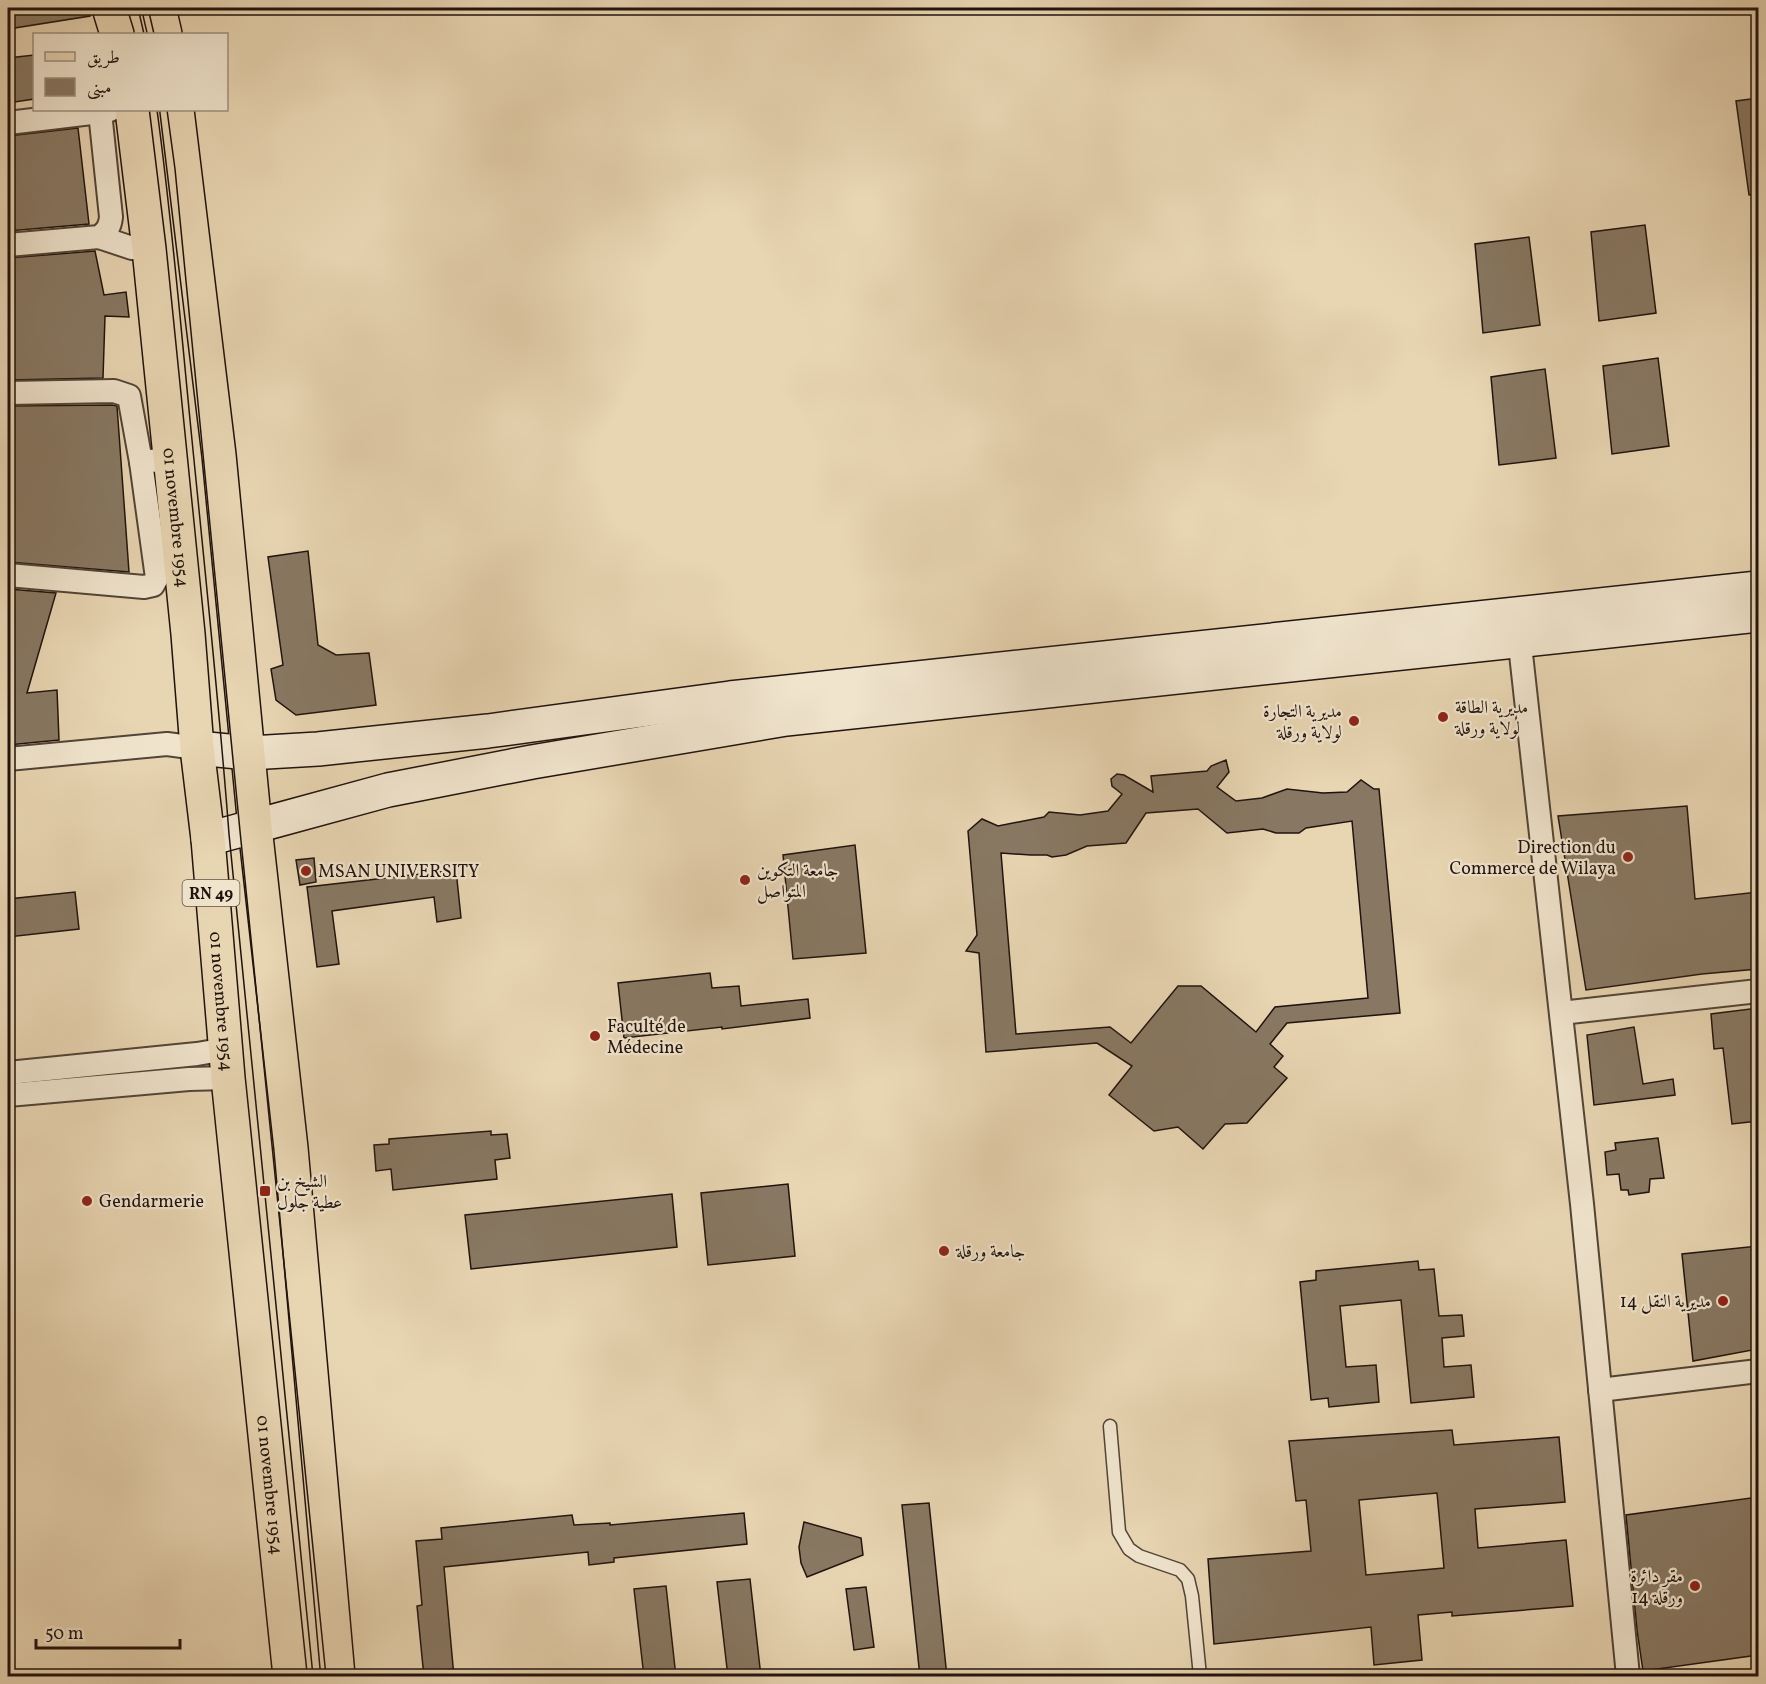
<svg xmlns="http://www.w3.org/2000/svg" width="1766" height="1684" viewBox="0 0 1766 1684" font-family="Vollkorn,Amiri,serif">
  <rect width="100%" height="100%" fill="#e8d5b2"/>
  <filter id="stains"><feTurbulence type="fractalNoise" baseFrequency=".00333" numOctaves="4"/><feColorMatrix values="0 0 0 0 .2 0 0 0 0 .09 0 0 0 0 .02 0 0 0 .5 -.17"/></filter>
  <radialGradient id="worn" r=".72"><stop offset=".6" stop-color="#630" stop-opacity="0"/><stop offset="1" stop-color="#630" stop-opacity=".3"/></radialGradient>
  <g fill="#887863" stroke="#20130e" stroke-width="1.5" fill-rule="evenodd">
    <polygon points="8,8 89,8 90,16 8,29"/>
    <polygon points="34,55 34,99 8,103 8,58"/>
    <polygon points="1758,98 1758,194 1749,195 1736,101"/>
    <polygon points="78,128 89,224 8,231 8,136"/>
    <polygon points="1645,225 1656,313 1599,321 1591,232"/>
    <polygon points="1529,237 1540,325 1483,333 1475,244"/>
    <polygon points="95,251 104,295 126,292 129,317 105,316 103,378 8,380 8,258"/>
    <polygon points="1658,358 1669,446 1612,454 1603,366"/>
    <polygon points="1545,369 1556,458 1499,465 1491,377"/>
    <polygon points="112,405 117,406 129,572 8,562 8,406"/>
    <polygon points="308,551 318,645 336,655 369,653 376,705 296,715 276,700 271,669 283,665 268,557"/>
    <polygon points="8,589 56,593 27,693 57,690 59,740 8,745"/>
    <path d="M1226,760L1229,772L1217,787L1236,801L1262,798L1287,789L1323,793L1347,792L1361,780L1374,789H1379L1400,1013L1287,1023L1270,1044L1283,1056L1274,1067L1287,1078L1247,1123L1225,1124L1203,1149L1178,1127L1154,1131L1109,1095L1132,1066L1097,1043L986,1052L979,953L966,951L977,935L968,831L982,819L998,826L1044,817L1049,812L1080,815L1108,811L1122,794L1112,786L1111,779L1117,774L1124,775L1153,792L1151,776L1207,771L1211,766ZM1198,809L1227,833L1263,829L1276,833H1299L1306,828L1352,821L1368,998L1275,1007L1256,1032L1201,986H1178L1131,1043L1110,1027L1016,1034L1001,853L1031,855H1047L1052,857L1066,855L1087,846L1126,843L1146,813Z"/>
    <polygon points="1687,806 1695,899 1758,892 1758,969 1702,974 1586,990 1558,816"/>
    <polygon points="855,845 866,953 793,959 783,855"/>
    <polygon points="314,858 316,882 300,885 296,860"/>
    <polygon points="456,870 461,918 437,922 434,897 332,911 339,964 317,967 307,887"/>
    <polygon points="75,892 79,929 8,937 8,899"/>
    <polygon points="710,973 712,988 739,986 741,1006 808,999 810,1018 722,1029 722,1027 624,1038 618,983"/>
    <polygon points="1758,1008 1758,1121 1732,1124 1723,1048 1714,1049 1711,1014"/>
    <polygon points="1634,1027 1643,1084 1673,1079 1675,1095 1594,1105 1587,1035"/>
    <polygon points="491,1131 491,1135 507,1134 510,1158 495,1160 497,1179 393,1190 391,1169 376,1171 374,1145 389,1144 389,1139"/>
    <polygon points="1658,1138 1664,1178 1650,1179 1649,1192 1629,1195 1628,1190 1621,1190 1619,1174 1607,1175 1605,1152 1616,1150 1615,1143"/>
    <polygon points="788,1184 795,1256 708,1265 701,1193"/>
    <polygon points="672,1194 677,1247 471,1269 465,1215"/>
    <polygon points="1758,1246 1758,1349 1693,1361 1682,1254"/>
    <polygon points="1418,1261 1419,1270 1434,1269 1439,1316 1462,1315 1464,1336 1442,1338 1444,1367 1471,1365 1474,1397 1411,1403 1401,1300 1340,1306 1346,1367 1376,1365 1379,1402 1329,1407 1328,1398 1311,1400 1300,1282 1316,1280 1316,1271"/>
    <path d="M1452,1430L1454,1445L1559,1437L1565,1502L1475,1509L1478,1548L1566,1540L1573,1606L1452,1616V1612L1418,1615L1422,1660L1374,1665L1371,1627L1214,1644L1208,1559L1311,1551L1306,1500L1296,1501L1289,1441ZM1437,1493L1444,1568L1366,1575L1359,1500Z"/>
    <polygon points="1758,1497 1758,1655 1643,1671 1637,1630 1626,1515"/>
    <polygon points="929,1503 947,1677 920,1677 902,1505"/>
    <polygon points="744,1513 747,1544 614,1558 614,1562 589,1565 588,1552 444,1567 454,1677 424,1677 417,1606 422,1605 416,1541 442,1539 441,1528 572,1515 574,1525 610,1523 610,1525"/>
    <polygon points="804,1522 861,1538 863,1555 807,1577 801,1563 799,1547"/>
    <polygon points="750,1579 761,1677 728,1677 717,1582"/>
    <polygon points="666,1586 676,1677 644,1677 634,1589"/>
    <polygon points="866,1587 874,1647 854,1650 846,1589"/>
  </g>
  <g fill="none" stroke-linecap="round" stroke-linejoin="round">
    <defs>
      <polyline id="lane" points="1110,1426 1119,1532 1129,1549 1139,1556 1180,1570 1188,1579 1192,1596 1200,1676"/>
      <g id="street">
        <polyline points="8,123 100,112 110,110"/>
        <polyline points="99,237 132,248 149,249"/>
        <path d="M8,245L99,237C107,231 110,227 111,217L100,112"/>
        <polyline points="8,393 114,391 129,396 141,462"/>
        <polyline points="8,575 144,587 153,585 157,578 141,462 170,459"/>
        <polyline points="1518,627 1582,1204 1628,1676"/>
        <polyline points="8,759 167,744 197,748"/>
        <polyline points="1561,1013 1758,991"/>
        <polyline points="8,1073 197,1054 226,1049"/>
        <polyline points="8,1095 189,1079 228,1078"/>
        <polyline points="1600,1390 1758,1371"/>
      </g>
      <g id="secondary">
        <polyline points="197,748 249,753 318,749 488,731 730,698 1758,588"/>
        <polyline points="208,839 388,790 532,762 786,719 1758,615"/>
      </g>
      <g id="primary">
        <polyline points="109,8 117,34"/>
        <polyline points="159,8 165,34"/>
        <path id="s1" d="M132,110L149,249L188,634L197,748L208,839L228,1078L290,1676"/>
        <polyline points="177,110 219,455 255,827 291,1148 338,1676"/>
      </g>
    </defs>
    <use href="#lane" stroke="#524437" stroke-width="15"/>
    <use href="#street" stroke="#524437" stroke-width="26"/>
    <use href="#secondary" stroke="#20130e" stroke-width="36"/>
    <use href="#primary" stroke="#20130e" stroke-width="36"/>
    <use href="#lane" stroke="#f0e4cd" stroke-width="12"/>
    <use href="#street" stroke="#f0e4cd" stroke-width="22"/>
    <use href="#secondary" stroke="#f0e4cd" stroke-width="33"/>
    <use href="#primary" stroke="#e8d5b2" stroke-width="33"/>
    <g stroke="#20130e" stroke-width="1.5">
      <polyline points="138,8 144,34"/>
      <polyline points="148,8 154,34"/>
      <path d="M157,110C172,219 181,330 192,440C205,571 219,702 229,834L313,1676"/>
      <polyline points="167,110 175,169 240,831 326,1676"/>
    </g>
  </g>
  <g fill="#8f2418" stroke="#f0e4cd" stroke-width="2">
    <circle cx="1443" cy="717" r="6"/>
    <circle cx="1354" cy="721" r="6"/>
    <circle cx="1628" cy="857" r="6"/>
    <circle cx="306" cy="871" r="6"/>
    <circle cx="745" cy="880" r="6"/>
    <circle cx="595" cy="1036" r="6"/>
    <rect x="259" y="1185" width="12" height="12" rx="3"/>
    <circle cx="87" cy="1201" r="6"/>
    <circle cx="944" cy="1251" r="6"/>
    <circle cx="1723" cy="1301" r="6"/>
    <circle cx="1695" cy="1586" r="6"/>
  </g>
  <g text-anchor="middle" stroke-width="4.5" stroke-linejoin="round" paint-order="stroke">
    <rect fill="#f0e4cd" stroke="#5e5247" stroke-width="1.5" x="182.5" y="880" width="57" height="26" rx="4.5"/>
    <g font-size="16" font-weight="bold" fill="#20130e">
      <text x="211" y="899">RN 49</text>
    </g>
    <g font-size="18" fill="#20130e" stroke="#f0e4cd">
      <text dy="6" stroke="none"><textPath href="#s1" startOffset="410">01 novembre 1954</textPath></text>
      <text dy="6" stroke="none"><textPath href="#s1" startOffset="896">01 novembre 1954</textPath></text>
      <text dy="6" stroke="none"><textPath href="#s1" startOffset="1382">01 novembre 1954</textPath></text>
    </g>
    <g font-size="18" fill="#20130e" stroke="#f0e4cd" text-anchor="start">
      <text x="1455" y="713">مديرية الطاقة<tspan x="1455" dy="21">لولاية ورقلة</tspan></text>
      <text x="1342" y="717" text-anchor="end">مديرية التجارة<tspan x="1342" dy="21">لولاية ورقلة</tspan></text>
      <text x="1616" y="853" text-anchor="end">Direction du<tspan x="1616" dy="21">Commerce de Wilaya</tspan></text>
      <text x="757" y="876">جامعة التكوين<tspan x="757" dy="21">المتواصل</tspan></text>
      <text x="318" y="877">MSAN UNIVERSITY</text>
      <text x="607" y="1032">Faculté de<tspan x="607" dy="21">Médecine</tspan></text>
      <text x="277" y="1187">الشيخ بن<tspan x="277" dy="21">عطية جلول</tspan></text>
      <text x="99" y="1207">Gendarmerie</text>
      <text x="956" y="1257">جامعة ورقلة</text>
      <text x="1711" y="1307" text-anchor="end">مديرية النقل 14</text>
      <text x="1683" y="1582" text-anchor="end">مقر دائرة<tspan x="1683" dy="21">ورقلة 14</tspan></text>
    </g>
  </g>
  <rect width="1766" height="1684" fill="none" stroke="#e8d5b2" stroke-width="30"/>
  <rect x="9" y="9" width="1748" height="1666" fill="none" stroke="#20130e" stroke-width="3"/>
  <rect x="15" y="15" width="1736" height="1654" fill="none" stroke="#20130e" stroke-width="1.5"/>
  <rect x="33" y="33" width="195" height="78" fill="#f0e4cd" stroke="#9d9081" stroke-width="1.5"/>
  <rect x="45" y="52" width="30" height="9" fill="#e8d5b2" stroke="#9d9081" stroke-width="1.5"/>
  <text x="87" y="63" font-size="18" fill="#20130e">طريق</text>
  <rect x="45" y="78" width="30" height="18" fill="#887863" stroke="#9d9081" stroke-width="1.5"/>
  <text x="87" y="93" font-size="18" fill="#20130e">مبنى</text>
  <path d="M36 1639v9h144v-9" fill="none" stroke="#20130e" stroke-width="3"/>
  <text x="45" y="1639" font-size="18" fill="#20130e" stroke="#f0e4cd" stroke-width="4.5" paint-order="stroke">50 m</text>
  <rect width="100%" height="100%" filter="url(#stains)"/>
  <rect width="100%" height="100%" fill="url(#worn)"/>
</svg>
